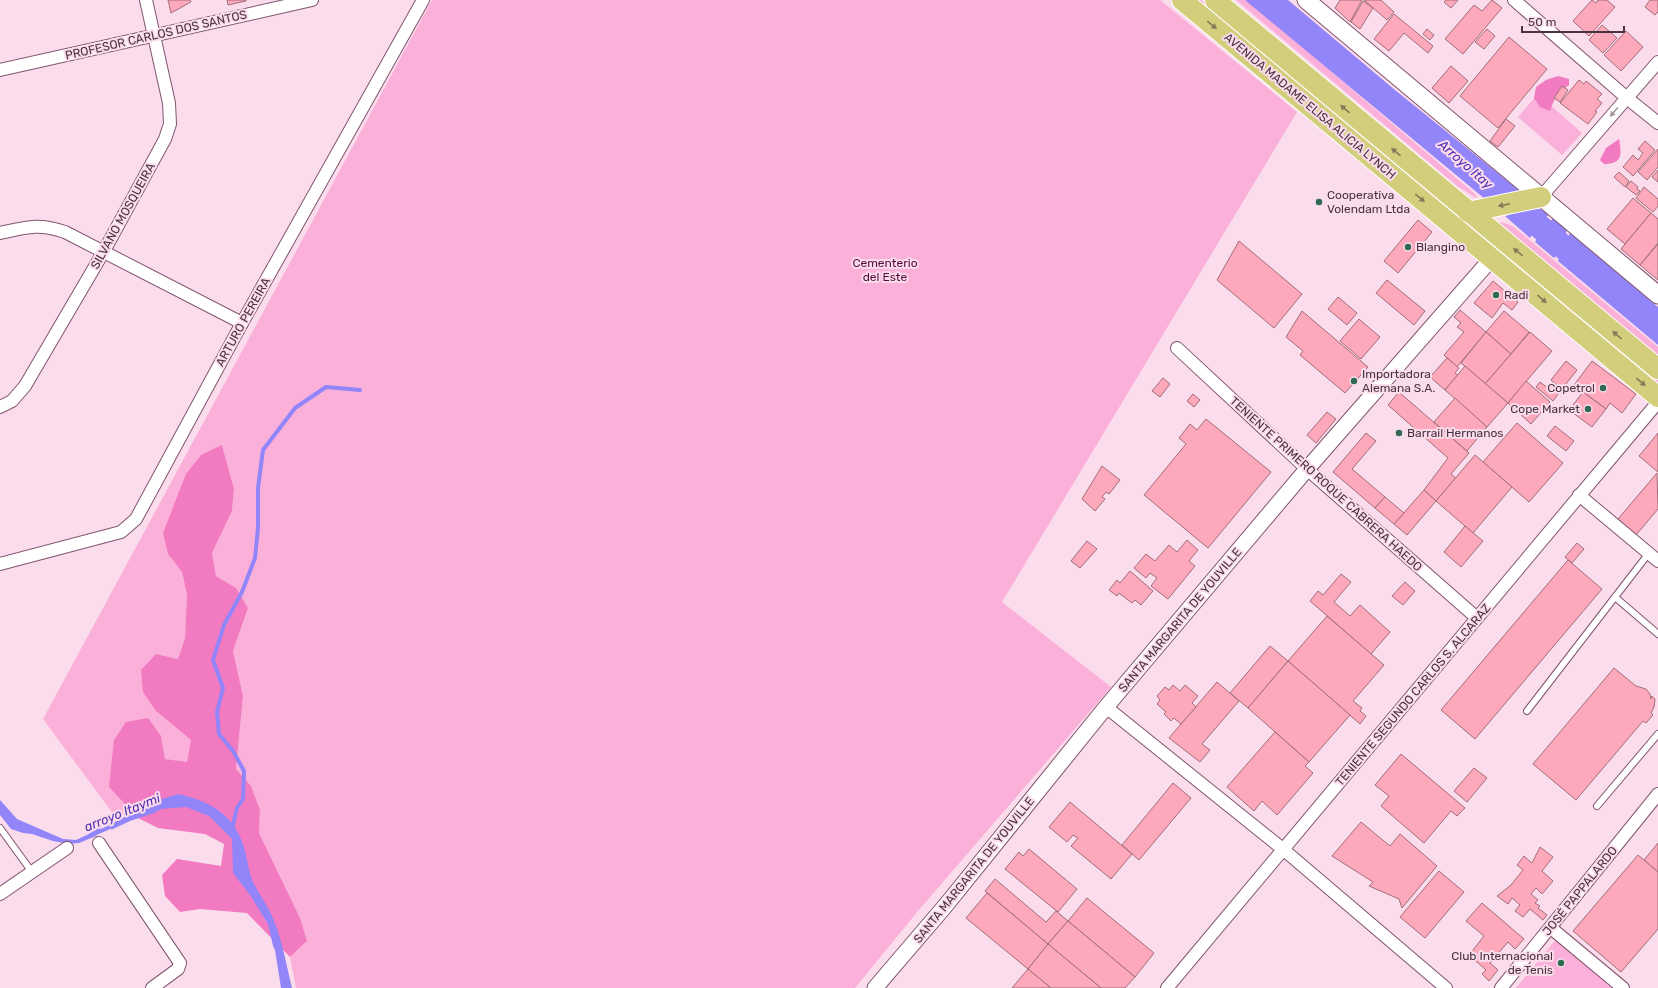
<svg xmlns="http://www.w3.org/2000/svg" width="1658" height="988" viewBox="0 0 1658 988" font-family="Rubik,sans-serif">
  <rect width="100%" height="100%" fill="#fbdcec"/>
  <g fill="#fab0d8">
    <polygon points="432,0 1160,0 1297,112 1002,602 1111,687 918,911 855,988 296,988 290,957 307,941 300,918 259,833 260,810 251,786 236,769 243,696 233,651 248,608 236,588 216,576 212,553 232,511 234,489 222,445 168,554 182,572 187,595 185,638 178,659 156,654 156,711 191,740 187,763 165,759 161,736 109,787 131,810 117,819 43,719"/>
    <polygon points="1198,0 1201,0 1429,192 1429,194"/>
    <polygon points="1236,0 1247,0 1475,194 1477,197 1476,198 1457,186"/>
    <polygon points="1538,94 1582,133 1562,155 1518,117"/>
    <polygon points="1500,222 1508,224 1514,227 1658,347 1658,358 1498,224"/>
    <polygon points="1471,225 1474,225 1658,379 1658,388 1470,229"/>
    <polygon points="1557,938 1615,988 1516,988"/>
  </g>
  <g fill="#f27ac0">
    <path d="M1558,76L1569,79V85C1558,92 1554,99 1550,111L1540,107L1534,98L1536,87L1546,80Z"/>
    <path d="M1619,139C1622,155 1622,164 1604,164L1600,160L1606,148Z"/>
    <polygon points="222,445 234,489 232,511 212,553 216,576 236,588 248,608 233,651 243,696 236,769 251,786 260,810 259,833 300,918 307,941 290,957 247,913 200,909 180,912 165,896 162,875 177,859 221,866 224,844 205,834 158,828 138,818 109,787 114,740 126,722 148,718 161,736 165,759 187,762 191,740 156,711 143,692 141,670 156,654 178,659 185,638 187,595 182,572 168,554 163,533 186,474 201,455"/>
  </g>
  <g fill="#9185f9">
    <polygon points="1245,0 1288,0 1395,90 1520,191 1485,199"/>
    <polygon points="1540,209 1549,214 1533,233 1538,237 1553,218 1567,230 1557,254 1559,257 1570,233 1658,307 1658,345 1558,261 1559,258 1557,255 1554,258 1535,242 1538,237 1533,233 1530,238 1505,216"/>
    <path d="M178,794C209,801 232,813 243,844C247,856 248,870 253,882C258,893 266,903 271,914C282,937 286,964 292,988H281L275,950L273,946L268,924L250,895L233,873L232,839L209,816L186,807L161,809L154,813L130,821L111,830L113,823L155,801Z"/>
    <polygon points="0,800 17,819 63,839 76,840 87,835 102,826 96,836 79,843 68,844 53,841 32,834 23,833 11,829 0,815"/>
  </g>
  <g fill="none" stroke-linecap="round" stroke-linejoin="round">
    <g stroke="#9185f9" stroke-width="4">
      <polyline points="232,829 237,808 243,799 244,771 233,751 219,734 217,712 223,688 213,660 224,625 242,592 255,558 258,528 258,488 263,450 295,408 326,387 360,390"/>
      <polyline points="94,834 117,824"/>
    </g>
    <polyline stroke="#9185f9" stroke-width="24" points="1497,190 1589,269"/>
  </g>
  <g fill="#fda9bb" stroke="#a16d78">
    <polygon points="168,0 190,0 191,2 171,13"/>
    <polygon points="227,0 246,0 246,1 228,5"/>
    <polygon points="1340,0 1362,0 1350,22 1335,8"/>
    <polygon points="1364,0 1381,0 1394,12 1387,20"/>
    <polygon points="1446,0 1458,0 1451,8 1444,2"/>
    <polygon points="1492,0 1502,8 1463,54 1445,39 1474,5 1482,11"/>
    <polygon points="1592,0 1596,3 1598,0 1607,0 1615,7 1589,36 1573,21"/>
    <polygon points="1650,0 1658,0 1658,12 1655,15 1645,7"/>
    <polygon points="1363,1 1373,8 1360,29 1351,22"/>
    <polygon points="1394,14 1433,46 1428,53 1404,33 1389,51 1374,39"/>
    <polygon points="1602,25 1617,38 1603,53 1589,40"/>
    <polygon points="1427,29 1434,35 1430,40 1423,34"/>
    <polygon points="1487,29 1495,36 1484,49 1475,42"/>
    <polygon points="1626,31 1643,47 1621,71 1604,55"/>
    <polygon points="1509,37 1547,69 1498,128 1460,96"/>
    <polygon points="1451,66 1468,81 1449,103 1432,88"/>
    <polygon points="1579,80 1584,84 1586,81 1602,94 1597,99 1602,103 1595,111 1597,112 1588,124 1560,103"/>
    <polygon points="1562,86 1568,90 1560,102 1554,98"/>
    <polygon points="1506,119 1515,126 1498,147 1490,141"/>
    <polygon points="1645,141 1655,150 1633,176 1623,167 1633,155 1638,160 1643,153 1638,149"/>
    <polygon points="1658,149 1658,167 1647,180 1638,172"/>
    <polygon points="1658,170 1658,182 1652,177"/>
    <polygon points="1619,172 1629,181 1625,187 1614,177"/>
    <polygon points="1631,181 1638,187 1637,189 1640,191 1636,195 1626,187"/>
    <polygon points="1644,187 1658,199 1658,206 1653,212 1636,198"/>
    <polygon points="1633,198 1651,213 1625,244 1607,229"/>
    <polygon points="1651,213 1658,219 1658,243 1640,265 1621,249"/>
    <polygon points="1418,220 1432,232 1398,273 1384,261"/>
    <polygon points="1239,241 1302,294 1274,328 1217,280"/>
    <polygon points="1658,244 1658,280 1640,265"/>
    <polygon points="1387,280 1425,311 1414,325 1376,293"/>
    <polygon points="1493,281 1518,302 1512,310 1503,303 1492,318 1474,303"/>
    <polygon points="1338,297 1357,313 1347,325 1328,309"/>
    <polygon points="1460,310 1486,332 1457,367 1444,355 1464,332 1457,327 1461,323 1454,317"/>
    <polygon points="1302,311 1368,367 1345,393 1300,355 1303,351 1286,337"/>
    <polygon points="1504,311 1529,332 1511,354 1486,332"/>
    <polygon points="1359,319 1380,337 1361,359 1340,341"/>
    <polygon points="1486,332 1511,354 1485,384 1461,363"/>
    <polygon points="1530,332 1552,351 1508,403 1485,384"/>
    <polygon points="1447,358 1459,368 1455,373 1458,375 1445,390 1430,377"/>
    <polygon points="1566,361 1577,370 1562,389 1551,380"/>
    <polygon points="1592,361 1636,394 1622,413 1610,403 1606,409 1574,385"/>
    <polygon points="1465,366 1508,403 1487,427 1445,390"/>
    <polygon points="1163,378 1170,384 1160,397 1152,391"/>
    <polygon points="1526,381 1550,402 1531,424 1508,403"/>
    <polygon points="1540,382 1548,388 1553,382 1562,389 1553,401 1536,387"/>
    <polygon points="1399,392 1469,453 1451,474 1456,478 1436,501 1424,490 1448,458 1388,405"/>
    <polygon points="1583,392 1606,409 1592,427 1569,410"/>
    <polygon points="1193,394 1200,400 1194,407 1187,401"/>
    <polygon points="1455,398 1487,427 1467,451 1434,422"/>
    <polygon points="1327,412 1336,419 1316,443 1307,435"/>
    <polygon points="1206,419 1271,472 1208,548 1144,495 1186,444 1179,438 1190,424 1197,430"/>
    <polygon points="1517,423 1563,463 1529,502 1483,462"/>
    <polygon points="1555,426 1574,441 1566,451 1547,436"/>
    <polygon points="1366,433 1376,441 1352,469 1385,497 1375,508 1333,472"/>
    <polygon points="1658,433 1658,472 1639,456"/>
    <polygon points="1475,455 1512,487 1473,533 1436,501"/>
    <polygon points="1102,466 1120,480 1109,494 1106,492 1102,497 1105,499 1095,511 1082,499"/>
    <polygon points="1657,473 1658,509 1636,535 1618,519"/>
    <polygon points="1424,490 1436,501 1407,535 1394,524"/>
    <polygon points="1385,497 1404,513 1394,524 1375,508"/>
    <polygon points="1465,526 1483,541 1461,567 1444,552"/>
    <polygon points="1187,540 1198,550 1189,561 1195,566 1168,599 1151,586 1157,578 1150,573 1146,578 1134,568 1146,554 1155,561 1169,545 1177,552"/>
    <polygon points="1087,541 1097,549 1080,568 1071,561"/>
    <polygon points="1577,543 1584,549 1572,563 1565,557"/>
    <polygon points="1568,560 1602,589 1475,739 1441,710"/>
    <polygon points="1130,571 1153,591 1141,605 1135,600 1132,603 1119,593 1117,596 1109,590 1117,580 1120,583"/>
    <polygon points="1341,574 1351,582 1334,602 1350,616 1360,605 1390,632 1371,654 1310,601 1318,591 1323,595"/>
    <polygon points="1405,582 1415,591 1403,605 1392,596"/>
    <polygon points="1327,616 1384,665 1353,701 1362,708 1360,711 1366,716 1360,724 1288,661"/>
    <polygon points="1270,646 1288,661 1248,708 1230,693"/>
    <polygon points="1288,661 1350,715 1309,762 1248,708"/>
    <polygon points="1614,668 1636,686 1646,689 1650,694 1651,699 1652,696 1655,699 1654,707 1651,713 1653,715 1646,723 1643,721 1576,800 1533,764"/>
    <polygon points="1217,682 1239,701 1202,744 1210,750 1200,762 1169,738"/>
    <polygon points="1173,685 1180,691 1185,685 1198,696 1192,703 1196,707 1181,724 1174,718 1171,721 1164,714 1166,712 1157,704 1160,700 1157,696 1165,687 1169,690"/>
    <polygon points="1275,732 1309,762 1305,766 1313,773 1277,815 1262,801 1254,811 1227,787"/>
    <polygon points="1401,754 1465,808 1457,816 1451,811 1424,843 1381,806 1389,796 1375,785"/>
    <polygon points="1474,768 1487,778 1467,802 1454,791"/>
    <polygon points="1173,783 1191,798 1139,860 1122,845"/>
    <polygon points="1070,802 1132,854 1111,879 1071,846 1078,838 1073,835 1067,842 1049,827"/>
    <polygon points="1361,822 1390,846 1400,834 1437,866 1402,908 1399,899 1369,886 1373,882 1332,856"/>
    <polygon points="1658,843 1658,872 1644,860"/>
    <polygon points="1540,847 1553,857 1542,871 1553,881 1542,894 1536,888 1531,894 1538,900 1535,903 1540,906 1538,908 1547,915 1543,920 1530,909 1523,917 1515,911 1520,905 1512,898 1508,904 1497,896 1511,885 1523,870 1517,865 1524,856 1532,863"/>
    <polygon points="1029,849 1077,889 1058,912 1005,869 1019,852 1023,856"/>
    <polygon points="1638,855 1658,872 1658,929 1621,972 1573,931"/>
    <polygon points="1439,871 1464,892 1425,938 1400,917"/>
    <polygon points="995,879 1046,922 1056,911 1068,921 1048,944 985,891"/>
    <polygon points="987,893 1048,944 1028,969 966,918"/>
    <polygon points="1087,898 1154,953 1135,977 1068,921"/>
    <polygon points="1482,903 1524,939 1515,949 1508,942 1490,963 1498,970 1489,981 1482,974 1486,970 1469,955 1484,936 1466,921"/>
    <polygon points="1068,921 1135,977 1125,988 1101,988 1048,944"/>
    <polygon points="1048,944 1101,988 1051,988 1028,969"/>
    <polygon points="1028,969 1051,988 1012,988"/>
  </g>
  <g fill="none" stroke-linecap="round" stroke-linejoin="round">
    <defs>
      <g id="service">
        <polyline points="1615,597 1658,634"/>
        <polyline points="1527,711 1649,553"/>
        <polyline points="1597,806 1658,734"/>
        <polyline points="0,828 32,872"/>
      </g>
      <g id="minor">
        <polyline points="1514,0 1627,98 1658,123"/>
        <polyline points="0,70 312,0"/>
        <polyline points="1541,197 1658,62"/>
        <path d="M0,233C27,227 39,223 65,232L242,323"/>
        <polyline points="1177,348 1307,469 1477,618"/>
        <polyline points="0,407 12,401 25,386 104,251 165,139 170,124 169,103 146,0"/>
        <polyline points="1579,495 1658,561"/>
        <polyline points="0,564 121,532 136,519 242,323 423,0"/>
        <polyline points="1106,707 1284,850 1446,988"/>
        <polyline points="99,843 180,963 178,969 152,988"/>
        <polyline points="0,894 67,848"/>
        <polyline points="1551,928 1623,988"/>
        <polyline points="1167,988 1658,402"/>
        <polyline points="1501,988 1658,794"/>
      </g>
      <polyline id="tertiary" points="875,988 946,905 1106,707 1307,469 1492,258"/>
      <polyline id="secondary" points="1306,0 1658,295"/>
      <g id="trunk">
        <polyline points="1182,0 1658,397"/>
        <polyline points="1215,0 1658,369"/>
        <polyline points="1468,212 1541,197"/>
      </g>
    </defs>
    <use href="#service" stroke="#81556d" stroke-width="8"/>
    <use href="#minor" stroke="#81556d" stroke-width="14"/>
    <use href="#tertiary" stroke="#81556d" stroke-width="17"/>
    <use href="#secondary" stroke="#81556d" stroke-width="19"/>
    <use href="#trunk" stroke="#fff" stroke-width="22"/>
    <use href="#service" stroke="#fff" stroke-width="6"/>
    <use href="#minor" stroke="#fff" stroke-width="12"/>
    <use href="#tertiary" stroke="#fff" stroke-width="15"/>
    <use href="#secondary" stroke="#fff" stroke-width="17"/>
    <use href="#trunk" stroke="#d2ce7b" stroke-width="20"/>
  </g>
  <defs><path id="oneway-solid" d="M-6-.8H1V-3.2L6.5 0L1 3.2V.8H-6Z"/></defs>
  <g fill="#867959">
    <use href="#oneway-solid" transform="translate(1212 25) rotate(40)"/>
    <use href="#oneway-solid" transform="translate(1345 109) rotate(-140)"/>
    <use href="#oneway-solid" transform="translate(1396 152) rotate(-140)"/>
    <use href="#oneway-solid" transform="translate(1420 198) rotate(40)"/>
    <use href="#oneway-solid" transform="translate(1504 205) rotate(168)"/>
    <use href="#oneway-solid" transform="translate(1518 252) rotate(-141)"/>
    <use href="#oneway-solid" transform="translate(1542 299) rotate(40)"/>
    <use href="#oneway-solid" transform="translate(1617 335) rotate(-140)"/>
    <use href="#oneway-solid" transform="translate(1641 382) rotate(40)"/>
  </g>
  <use fill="#a49a9e" href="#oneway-solid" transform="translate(1614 112) rotate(131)"/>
  <g fill="#2f6a53" stroke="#fbdcec" stroke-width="1.5">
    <circle cx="1319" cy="202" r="4"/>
    <circle cx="1408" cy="247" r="4"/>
    <circle cx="1496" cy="295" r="4"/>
    <circle cx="1354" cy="381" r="4"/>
    <circle cx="1603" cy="388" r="4"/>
    <circle cx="1588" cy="409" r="4"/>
    <circle cx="1399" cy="433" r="4"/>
    <circle cx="1561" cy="963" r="4"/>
  </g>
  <g text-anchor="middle" stroke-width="4" stroke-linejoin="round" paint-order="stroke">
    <g font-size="12" fill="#48343e" stroke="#fbdcec">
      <text transform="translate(156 35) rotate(-13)" y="4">PROFESOR CARLOS DOS SANTOS</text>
      <text transform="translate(1310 106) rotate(40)" y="4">AVENIDA MADAME ELISA ALICIA LYNCH</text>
      <text transform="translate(123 216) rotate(-61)" y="4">SILVANO MOSQUEIRA</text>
      <text transform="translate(243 322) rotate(-61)" y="4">ARTURO PEREIRA</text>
      <text transform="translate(1326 484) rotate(42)" y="4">TENIENTE PRIMERO ROQUE CABRERA HAEDO</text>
      <text transform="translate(1180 620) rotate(-50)" y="4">SANTA MARGARITA DE YOUVILLE</text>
      <text transform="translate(1413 695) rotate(-50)" y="4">TENIENTE SEGUNDO CARLOS S. ALCARAZ</text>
      <text transform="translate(974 870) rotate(-51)" y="4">SANTA MARGARITA DE YOUVILLE</text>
      <text transform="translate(1580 891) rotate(-51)" y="4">JOSÉ PAPPALARDO</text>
    </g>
    <g font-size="12" fill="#48343e" stroke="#fbdcec" text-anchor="start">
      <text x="1327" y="199">Cooperativa<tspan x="1327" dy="14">Volendam Ltda</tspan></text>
      <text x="1416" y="251">Blangino</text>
      <text x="1504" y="299">Radi</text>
      <text x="1362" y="378">Importadora<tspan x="1362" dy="14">Alemana S.A.</tspan></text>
      <text x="1595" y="392" text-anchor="end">Copetrol</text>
      <text x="1580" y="413" text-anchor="end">Cope Market</text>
      <text x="1407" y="437">Barrail Hermanos</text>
      <text x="1553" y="960" text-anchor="end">Club Internacional<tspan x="1553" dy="14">de Tenis</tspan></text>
    </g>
    <g font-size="12" fill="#570b3d" stroke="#fbdcec">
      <text x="885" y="267">Cementerio<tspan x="885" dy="14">del Este</tspan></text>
    </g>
    <g font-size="13" font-style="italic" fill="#5030b6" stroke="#fbdcec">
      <text transform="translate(1466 164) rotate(41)" y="5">Arroyo Itay</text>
      <text transform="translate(122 812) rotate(-22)" y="5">arroyo Itaymi</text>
    </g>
  </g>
  <path d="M1522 26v6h102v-6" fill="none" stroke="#48343e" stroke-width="2"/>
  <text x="1528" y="26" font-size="12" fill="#48343e" stroke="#fbdcec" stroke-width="3" paint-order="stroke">50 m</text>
</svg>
